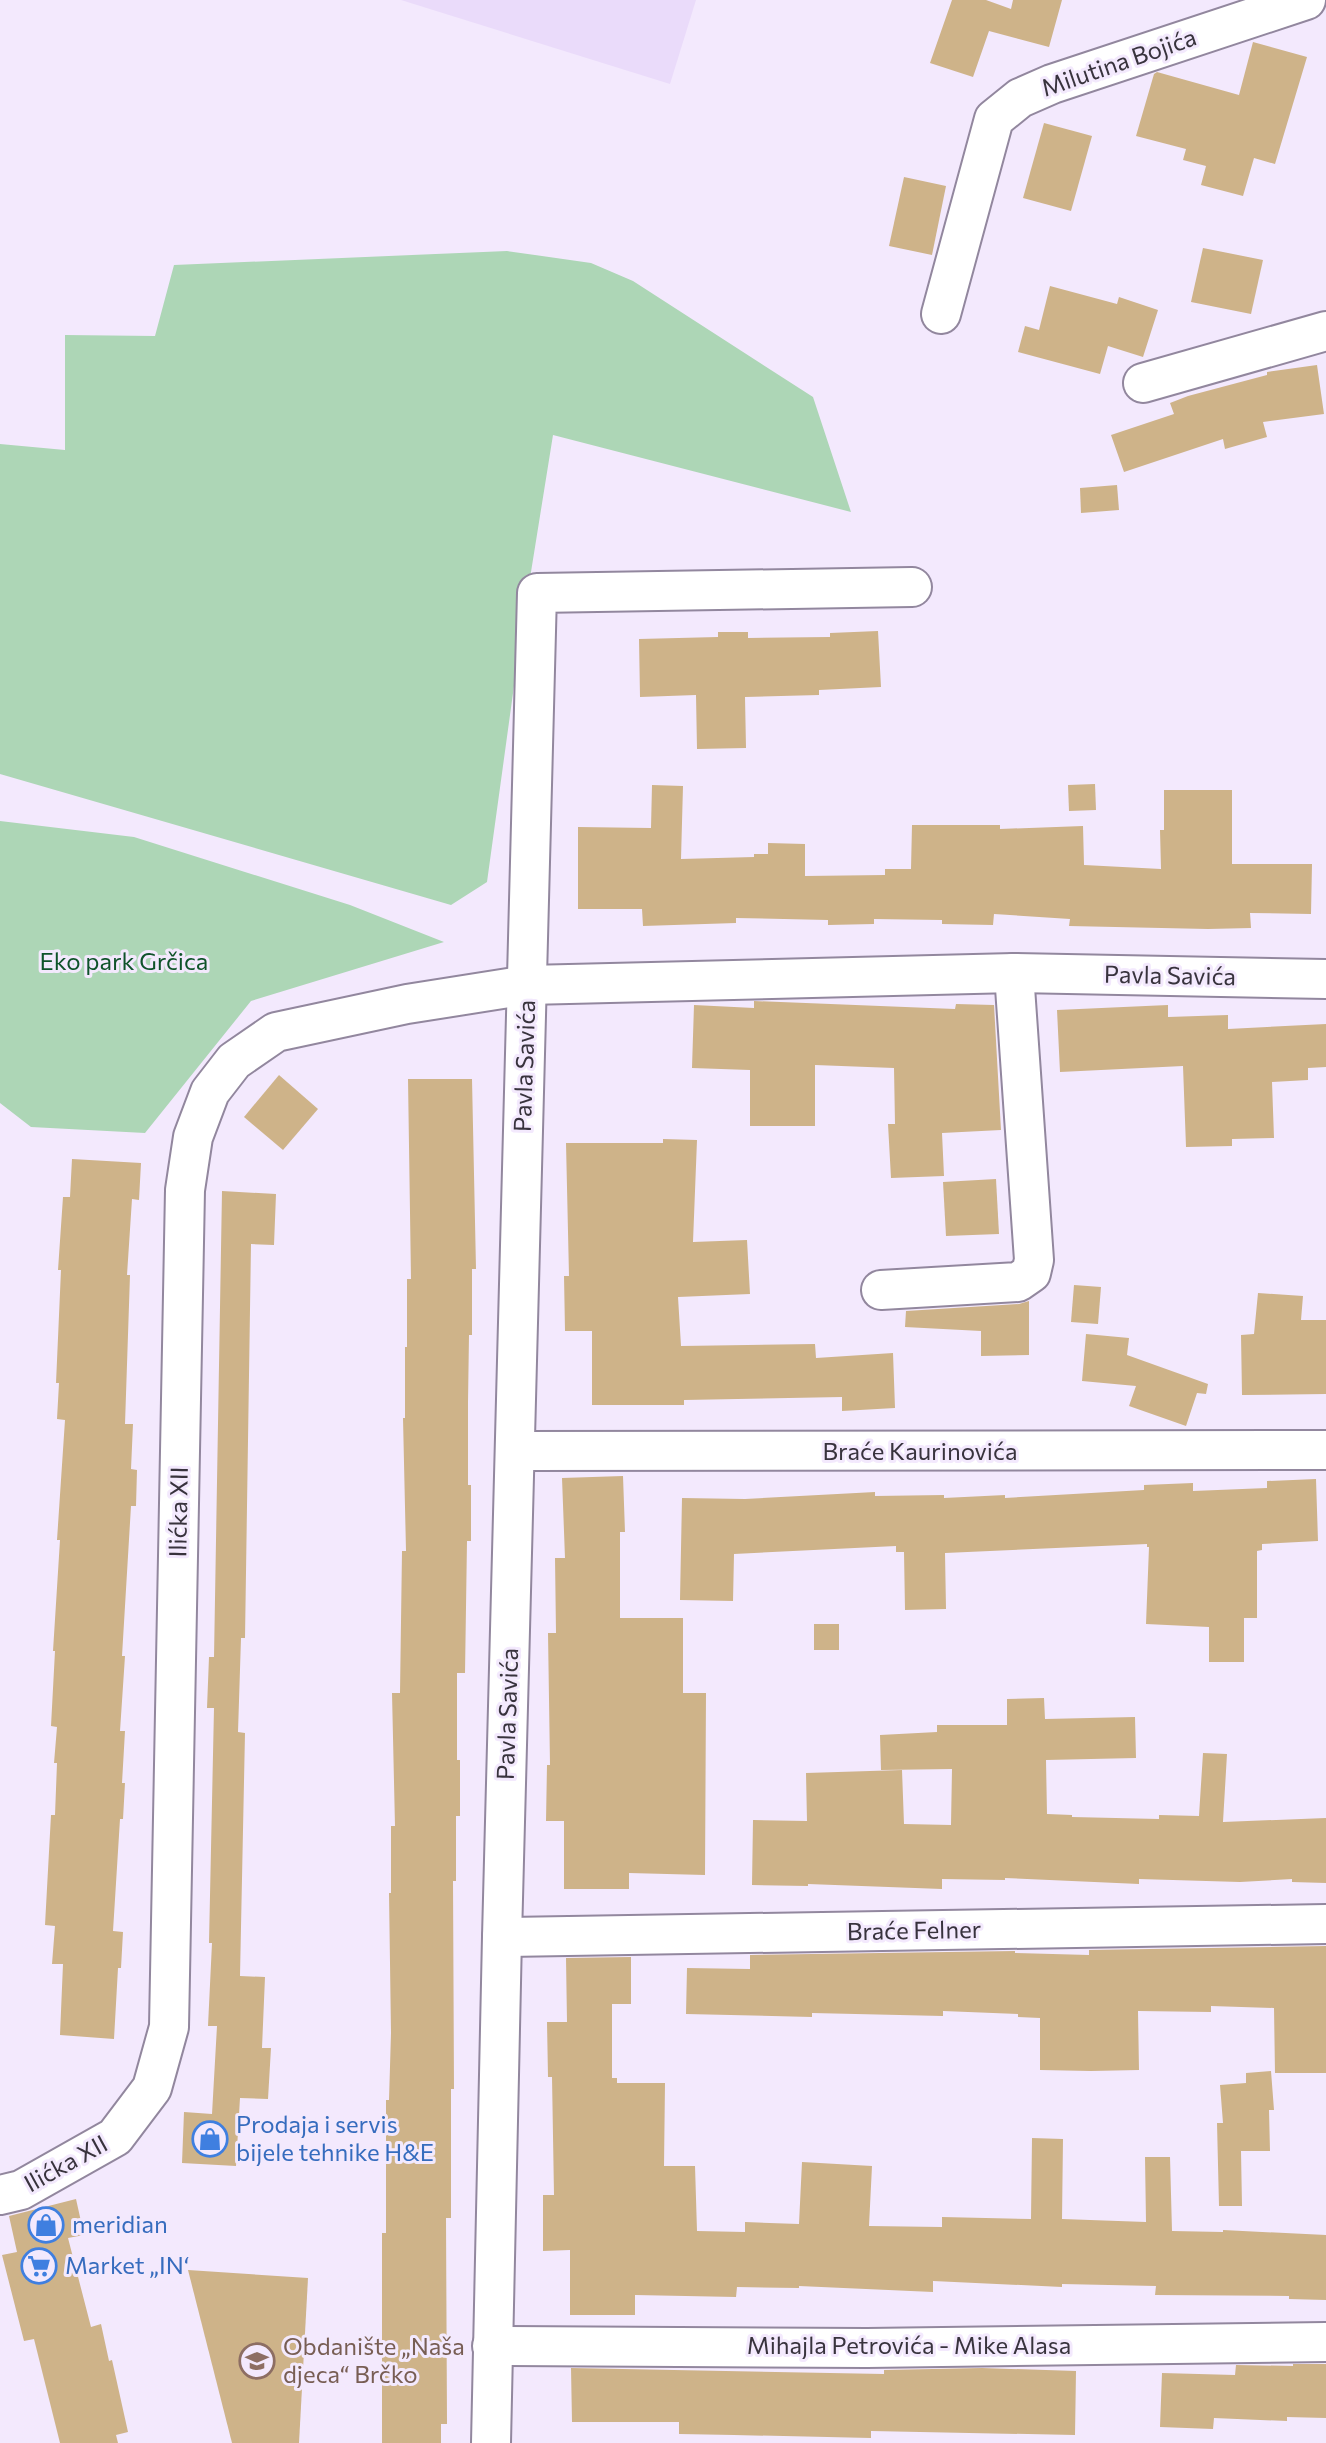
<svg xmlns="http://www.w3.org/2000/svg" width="1326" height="2443" viewBox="0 0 1326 2443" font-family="Commissioner,sans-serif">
  <rect width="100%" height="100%" fill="#f3e9fd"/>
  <polygon fill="#eadbfa" points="401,0 696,0 670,84"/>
  <g fill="#add6b6">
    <polygon points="507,251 591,263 633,281 813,397 851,512 553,435 522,628 487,882 451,905 0,774 0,444 65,450 65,335 155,336 174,265"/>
    <polygon points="0,821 134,837 350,905 444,942 251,1001 145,1133 31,1127 0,1103"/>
  </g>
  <g fill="#ceb389">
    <polygon points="952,0 986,0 1011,9 1013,0 1062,0 1049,47 989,31 973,77 930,63"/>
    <polygon points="1253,42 1307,57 1275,164 1254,158 1243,196 1201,185 1206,166 1183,160 1186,149 1136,136 1154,74 1157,72 1239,95"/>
    <polygon points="1044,123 1092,136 1071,211 1023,198"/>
    <polygon points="904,177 946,186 932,255 889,246"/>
    <polygon points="1203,248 1263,260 1251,314 1191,302"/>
    <polygon points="1050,286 1117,304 1119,297 1158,310 1143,357 1108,346 1100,374 1018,352 1025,326 1039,330"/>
    <polygon points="1317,365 1324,414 1263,422 1267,437 1225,449 1223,439 1124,472 1111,435 1174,414 1170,403 1188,396 1267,375 1267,372"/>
    <polygon points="1117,485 1119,510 1081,513 1080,488"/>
    <polygon points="878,631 881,687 819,690 819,695 745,697 746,748 697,749 696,695 640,697 639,639 718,637 718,632 748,632 748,638 830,637 830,633"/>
    <polygon points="1095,784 1096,810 1069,811 1068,785"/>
    <polygon points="652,785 683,786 681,859 754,857 754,854 768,854 768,843 805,844 805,876 885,875 885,869 911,869 912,825 1000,825 1000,829 1083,826 1084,865 1161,869 1160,830 1164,830 1164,790 1232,790 1232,864 1312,864 1311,914 1250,913 1251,928 1208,929 1069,926 1070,919 994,914 993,925 942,924 942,920 874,919 874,924 828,925 828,920 736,918 736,923 643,926 642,909 578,909 578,827 651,828"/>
    <polygon points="754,1001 955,1009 956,1004 994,1005 1001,1130 942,1133 944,1176 891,1178 888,1124 895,1124 894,1068 815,1065 815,1126 750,1126 750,1070 692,1068 694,1005 754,1008"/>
    <polygon points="1168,1005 1168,1017 1228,1015 1228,1029 1326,1024 1326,1067 1308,1068 1308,1080 1272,1082 1274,1138 1232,1139 1232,1146 1186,1147 1183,1066 1060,1072 1057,1010"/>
    <polygon points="279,1075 318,1109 283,1150 244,1117"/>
    <polygon points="408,1079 472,1079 476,1269 472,1269 472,1335 469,1335 468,1402 468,1485 471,1485 471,1541 467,1541 465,1673 457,1673 457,1760 460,1760 460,1816 456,1816 456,1881 453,1881 454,2089 451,2089 451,2218 446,2218 447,2424 441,2424 441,2443 382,2443 382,2233 386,2233 386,2100 389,2100 391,2033 389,1893 391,1893 391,1826 395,1826 392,1693 400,1693 402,1551 406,1551 403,1418 405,1418 405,1347 407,1347 407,1279 411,1279"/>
    <polygon points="663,1139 697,1140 693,1242 747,1240 750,1294 678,1297 681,1346 815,1344 816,1358 893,1353 895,1408 842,1411 842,1397 684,1400 684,1405 592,1405 592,1331 565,1331 564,1276 569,1276 566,1143 663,1143"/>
    <polygon points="72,1159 141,1163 139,1200 132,1199 127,1275 130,1275 125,1424 133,1424 131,1469 137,1470 136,1506 131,1506 122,1656 125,1656 120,1731 125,1731 122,1783 125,1783 123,1819 120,1819 113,1931 123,1932 121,1968 118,1968 114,2039 60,2035 63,1964 52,1964 55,1926 45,1925 51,1815 55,1815 57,1763 54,1763 57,1727 51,1726 55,1651 53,1651 60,1540 57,1540 65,1420 57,1419 59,1383 56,1383 61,1270 58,1270 63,1197 70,1197"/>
    <polygon points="996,1179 999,1234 946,1236 943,1182"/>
    <polygon points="222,1191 276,1194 274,1245 251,1244 245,1638 241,1638 238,1732 245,1733 240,1976 265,1977 262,2048 271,2048 268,2099 240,2098 236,2166 182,2163 184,2112 212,2114 217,2026 208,2026 212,1943 209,1943 214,1708 207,1708 209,1657 214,1657"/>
    <polygon points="1074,1285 1101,1287 1098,1324 1071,1322"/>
    <polygon points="1258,1293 1303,1296 1301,1320 1326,1320 1326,1394 1242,1395 1241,1335 1254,1334"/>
    <polygon points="1029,1301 1029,1355 981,1356 981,1331 905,1327 906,1311 1019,1304"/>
    <polygon points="1086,1334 1129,1338 1127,1355 1208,1384 1206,1394 1197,1393 1186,1426 1129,1406 1136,1386 1082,1381"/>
    <polygon points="623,1476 625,1532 620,1532 620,1618 683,1618 683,1693 706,1693 705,1875 629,1873 629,1889 564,1889 564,1821 546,1821 547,1765 550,1765 548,1633 556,1633 555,1558 565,1558 562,1478"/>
    <polygon points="1316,1479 1318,1541 1262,1544 1262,1550 1257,1551 1257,1618 1244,1618 1244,1662 1209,1662 1209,1627 1146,1624 1149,1547 1147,1547 1147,1544 945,1553 946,1609 905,1610 904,1552 896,1552 896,1546 734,1554 733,1601 680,1600 682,1498 745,1499 875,1492 875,1496 944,1495 944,1498 1005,1495 1005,1498 1144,1490 1144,1485 1193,1483 1193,1491 1267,1488 1267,1481"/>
    <rect x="814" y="1624" width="25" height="26"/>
    <polygon points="1044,1698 1045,1719 1135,1717 1136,1758 1046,1760 1047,1814 1072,1815 1072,1817 1159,1819 1159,1815 1199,1816 1203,1753 1227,1754 1223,1822 1326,1818 1326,1883 1292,1882 1292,1879 1240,1882 1139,1879 1139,1884 1005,1878 1005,1880 942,1879 942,1889 808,1884 808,1886 752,1885 753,1820 807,1821 806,1773 902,1770 904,1824 951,1825 952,1769 881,1770 880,1735 937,1732 937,1725 1007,1725 1007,1699"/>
    <polygon points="1326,1946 1326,2073 1275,2073 1274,2008 1211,2006 1211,2012 1138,2011 1139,2070 1091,2071 1040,2070 1040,2018 1018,2017 1018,2014 943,2011 943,2016 812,2013 812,2017 686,2014 687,1968 750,1969 750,1955 1015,1951 1015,1953 1089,1955 1089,1950"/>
    <polygon points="631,1957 631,2004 612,2004 612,2078 617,2078 617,2083 665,2083 664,2166 695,2166 697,2231 745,2232 745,2222 799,2224 802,2162 872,2166 869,2226 942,2227 942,2217 1031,2219 1032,2138 1063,2139 1062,2219 1146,2222 1145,2157 1170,2157 1172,2231 1223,2232 1223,2230 1326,2235 1326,2300 1289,2299 1289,2296 1155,2295 1156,2286 1062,2284 1062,2287 933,2281 933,2292 799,2286 799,2288 737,2287 736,2297 635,2295 635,2315 570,2315 570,2250 543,2251 543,2195 554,2195 552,2077 548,2077 547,2022 567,2022 566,1958"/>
    <polygon points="1271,2071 1274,2110 1269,2110 1270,2151 1241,2151 1242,2206 1219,2206 1217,2123 1223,2123 1220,2085 1246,2083 1246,2073"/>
    <polygon points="76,2199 84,2235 68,2238 91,2327 101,2324 109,2361 112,2360 128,2432 116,2435 118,2443 60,2443 34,2339 24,2341 2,2255 17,2252 9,2216"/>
    <polygon points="188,2270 308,2278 299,2443 232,2443"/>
    <polygon points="1293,2364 1326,2364 1326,2418 1287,2417 1287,2421 1214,2418 1213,2429 1160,2427 1162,2373 1235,2375 1236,2365 1293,2366"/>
    <polygon points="571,2368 884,2374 884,2370 982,2368 1076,2371 1075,2435 871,2431 871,2438 734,2435 679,2434 679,2422 572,2422"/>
  </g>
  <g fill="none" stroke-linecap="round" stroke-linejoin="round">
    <defs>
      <g id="minor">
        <polyline points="941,314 994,119 1020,98 1052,84 1306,0"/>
        <polyline points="1143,383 1326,331"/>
        <polyline points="881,1290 1018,1282 1031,1273 1034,1260 1014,973"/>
        <polyline points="515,1451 1326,1450"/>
        <polyline points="502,1937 1326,1924"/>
        <polyline points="0,2195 21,2190 115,2137 152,2088 169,2027 185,1190 193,1137 210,1092 234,1061 276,1032 407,1004 528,985 1014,973 1326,979"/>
        <polyline points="492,2346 867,2348 1326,2342"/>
        <polyline points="491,2443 502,1937 537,593 912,587"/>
      </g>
    </defs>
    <use href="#minor" stroke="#92879e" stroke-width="42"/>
    <use href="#minor" stroke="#fff" stroke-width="38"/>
  </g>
  <defs>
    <symbol id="shop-ring" viewBox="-11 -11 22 22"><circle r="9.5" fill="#f3e9fd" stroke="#3f7fe0" stroke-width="1.5"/><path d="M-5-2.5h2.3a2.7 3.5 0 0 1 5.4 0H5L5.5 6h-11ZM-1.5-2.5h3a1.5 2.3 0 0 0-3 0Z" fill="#3f7fe0"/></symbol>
    <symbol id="supermarket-ring" viewBox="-11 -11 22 22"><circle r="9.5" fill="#f3e9fd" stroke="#3f7fe0" stroke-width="1.5"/><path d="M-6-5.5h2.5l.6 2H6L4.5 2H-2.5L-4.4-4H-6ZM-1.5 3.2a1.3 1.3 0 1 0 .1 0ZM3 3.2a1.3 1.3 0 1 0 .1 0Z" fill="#3f7fe0"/></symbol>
    <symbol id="school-ring" viewBox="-11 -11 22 22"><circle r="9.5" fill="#f3e9fd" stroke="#8d6e63" stroke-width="1.5"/><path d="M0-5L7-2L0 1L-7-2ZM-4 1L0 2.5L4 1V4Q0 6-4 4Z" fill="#8d6e63"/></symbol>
  </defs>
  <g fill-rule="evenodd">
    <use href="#shop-ring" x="190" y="2119" width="40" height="40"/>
    <use href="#shop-ring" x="26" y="2205" width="40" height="40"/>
    <use href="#supermarket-ring" x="19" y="2246" width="40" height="40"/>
    <use href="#school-ring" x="237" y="2341" width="40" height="40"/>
  </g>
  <g text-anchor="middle" stroke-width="6" stroke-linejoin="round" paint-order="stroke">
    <g font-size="24" fill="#38333d" stroke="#f3e9fd">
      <text transform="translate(1119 63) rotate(-19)" y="8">Milutina Bojića</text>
      <text transform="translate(1170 976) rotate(1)" y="8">Pavla Savića</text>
      <text transform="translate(525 1066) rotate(-88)" y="8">Pavla Savića</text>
      <text x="920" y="1460">Braće Kaurinovića</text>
      <text transform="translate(179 1512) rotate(-89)" y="8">Ilićka XII</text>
      <text transform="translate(508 1714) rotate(-88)" y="8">Pavla Savića</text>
      <text transform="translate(914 1931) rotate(-1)" y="8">Braće Felner</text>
      <text transform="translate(66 2164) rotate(-29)" y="8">Ilićka XII</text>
      <text x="909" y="2354">Mihajla Petrovića - Mike Alasa</text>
    </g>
    <g font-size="24" fill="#0f532a" stroke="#f3e9fd">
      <text x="124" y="970">Eko park Grčica</text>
    </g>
    <g font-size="24" fill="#366cbe" stroke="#f3e9fd" text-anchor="start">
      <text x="236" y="2133">Prodaja i servis<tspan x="236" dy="28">bijele tehnike H&amp;E</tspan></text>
      <text x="72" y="2233">meridian</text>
      <text x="65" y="2274">Market „IN‘</text>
    </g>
    <g font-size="24" fill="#785e54" stroke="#f3e9fd" text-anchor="start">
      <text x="283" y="2355">Obdanište „Naša<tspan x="283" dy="28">djeca“ Brčko</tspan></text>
    </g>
  </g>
</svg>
